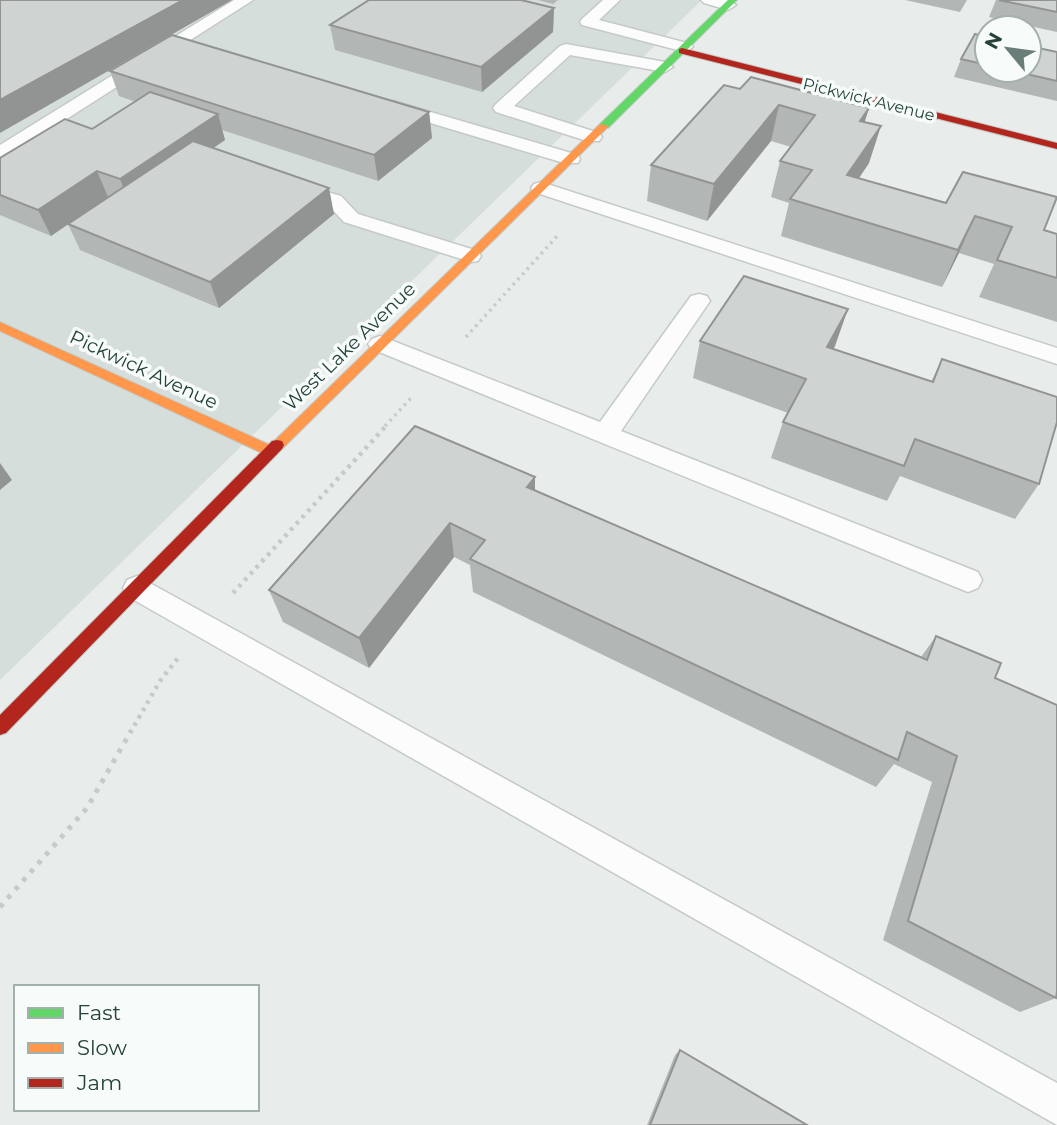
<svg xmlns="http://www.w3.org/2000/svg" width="1057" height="1125" viewBox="0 0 1057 1125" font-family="Montserrat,sans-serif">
  <rect width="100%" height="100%" fill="#e8edeb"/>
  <polygon fill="#d6dedb" points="0,0 702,0 0,680"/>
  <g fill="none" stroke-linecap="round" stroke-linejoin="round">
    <defs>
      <g id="lane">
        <polygon points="234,0 253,0 7,157 0,159 0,145"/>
        <polygon points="603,0 620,0 599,20 691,44 693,47 685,52 582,25 580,22 582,19"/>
        <polygon points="701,0 727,0 736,5 728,10 704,3"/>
        <polygon points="566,44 665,62 673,67 665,72 570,55 514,106 599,133 602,137 599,141 587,141 496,112 493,108 496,104 560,46"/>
        <polygon points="393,101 578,155 580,159 578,163 564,163 387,110 384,106"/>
        <polygon points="541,182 1057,348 1057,364 534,192 531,188 534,184"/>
        <polygon points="296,183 341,196 358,214 478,251 481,256 478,261 471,262 344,222 327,204 289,193 286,189 289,185"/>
        <polygon points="699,294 707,296 710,301 621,431 978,572 982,580 978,588 968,592 958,588 372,349 368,344 372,339 380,336 388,339 600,422 691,296"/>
        <polygon points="137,576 1057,1083 1057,1125 127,596 123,588 127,580"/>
      </g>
      <polygon id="fast" points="728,0 737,0 608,128 600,128 600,124"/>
      <polygon id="slow" points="600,124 609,126 282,449 278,450 276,455 266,455 0,331 0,322 270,445"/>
      <g id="jam">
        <polygon points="682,48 1057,143 1057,149 679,53 679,49"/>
        <polygon points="277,440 282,441 284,445 282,449 6,733 0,735 0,715 272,441"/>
      </g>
    </defs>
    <use href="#lane" stroke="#c5cac8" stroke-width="3"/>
    <use href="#fast" stroke="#c3cbc8" stroke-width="2"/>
    <use href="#slow" stroke="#c3cbc8" stroke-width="2"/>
    <use href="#jam" stroke="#c3cbc8" stroke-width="2"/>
    <g stroke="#c3ccca" stroke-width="3.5" stroke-dasharray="2.5 4.5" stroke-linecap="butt">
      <polyline points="466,337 559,234"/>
      <polyline points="385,426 411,398"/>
    </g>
    <g stroke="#c3ccca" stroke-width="4.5" stroke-dasharray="3.5 5" stroke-linecap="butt">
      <polyline points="233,593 387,425"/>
      <polyline points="130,733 160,681 178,658"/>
    </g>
    <polyline stroke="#c3ccca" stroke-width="5" stroke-dasharray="4.5 7" stroke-linecap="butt" points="0,907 87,808 131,731"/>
    <use href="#lane" fill="#fcfcfc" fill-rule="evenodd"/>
    <use href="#fast" fill="#63d668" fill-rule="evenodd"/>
    <use href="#slow" fill="#ff974d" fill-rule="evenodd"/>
    <use href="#jam" fill="#b3261e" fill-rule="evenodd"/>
  </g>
  <g fill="#b2b6b5">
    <polygon points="538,0 558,0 553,4"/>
    <polygon points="905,0 967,0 960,12"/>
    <polygon points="996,0 1057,0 1057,32 989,17"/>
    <polygon points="554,8 553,32 482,92 335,50 330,25"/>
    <polygon points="987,37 987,70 1029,70 1057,52 1057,101 954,77 961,59"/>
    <polygon points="110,71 429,112 432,138 378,181 222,130 225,140 213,148 334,214 219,308 80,250 68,224 51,236 0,215 0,158 92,129 136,102 119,96"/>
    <polygon points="740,89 869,108 864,122 869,163 859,178 1057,234 1057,322 979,297 994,264 959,253 942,287 781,236 789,203 771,197 780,161 791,147 771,141 707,221 647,201 651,165"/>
    <polygon points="700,341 835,346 833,348 931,382 942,359 1039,484 1015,519 900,476 887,501 771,458 783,422 788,413 693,378"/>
    <polygon points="535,490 921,657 936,636 995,678 1056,998 1020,1012 883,940 932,782 894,764 876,787 473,592 470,565 454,557 369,668 283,622 269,590"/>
    <polygon points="680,1050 807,1125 647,1125 675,1055"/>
  </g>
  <g fill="#919493">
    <polygon points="183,0 232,0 0,133 0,100"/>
    <polygon points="554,8 553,32 482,92 481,67"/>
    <polygon points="779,105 771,141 707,221 714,184"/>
    <polygon points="869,108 858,144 860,121"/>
    <polygon points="429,112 432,138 378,181 374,155"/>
    <polygon points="218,114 225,140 130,205 120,179"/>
    <polygon points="881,126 869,163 836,212 847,175"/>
    <polygon points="97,171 108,197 51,236 38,210"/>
    <polygon points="329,188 334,214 219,308 210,282"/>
    <polygon points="975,216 959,253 942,287 958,250"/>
    <polygon points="848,309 835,346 815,383 827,347"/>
    <polygon points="0,463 12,480 0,490"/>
    <polygon points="535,477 535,512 527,487"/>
    <polygon points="450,523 454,557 369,668 359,638"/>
  </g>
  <g fill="#cfd4d2" stroke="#919493" stroke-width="2">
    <polygon points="0,0 183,0 0,100"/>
    <polygon points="369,0 521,0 554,8 481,67 330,25"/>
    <polygon points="999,0 1057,0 1057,12"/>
    <polygon points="975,34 987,37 987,65 961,59"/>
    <polygon points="172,35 429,112 374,155 110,71"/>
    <polygon points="1029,46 1057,52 1057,81 1009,70 1029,70"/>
    <polygon points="751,77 869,108 860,121 881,126 847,175 946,203 963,172 1057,197 1044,230 1057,234 1057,278 997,260 1012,227 975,216 958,250 790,199 812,170 780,161 815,115 779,105 714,184 651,165 724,85 740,89"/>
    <polygon points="150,92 218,114 120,179 97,171 38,210 0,195 0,158 65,119 92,129"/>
    <polygon points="193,141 329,188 210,282 68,224"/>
    <polygon points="744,276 848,309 827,347 933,382 942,359 1057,397 1057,422 1039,484 915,439 904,466 783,422 806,379 700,341"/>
    <polygon points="415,426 535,477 527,487 927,660 936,636 1001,663 995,678 1057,705 1057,992 1056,998 908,921 957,756 907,732 898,760 470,559 485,540 450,523 359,638 269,590"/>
    <polygon points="680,1050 807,1125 650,1125"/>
  </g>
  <g text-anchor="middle" stroke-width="7" stroke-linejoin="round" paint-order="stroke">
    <g font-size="16" fill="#24423a" stroke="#f7fbf9">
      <text transform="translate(869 99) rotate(14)" y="6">Pickwick Avenue</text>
    </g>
    <g font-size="19" fill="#24423a" stroke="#f7fbf9">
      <text transform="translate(349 346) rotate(-44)" y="7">West Lake Avenue</text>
      <text transform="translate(144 369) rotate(25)" y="7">Pickwick Avenue</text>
    </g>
  </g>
  <rect x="14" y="985" width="245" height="126" fill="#f7fbf9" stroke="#a3b1ad" stroke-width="2"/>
  <rect x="28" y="1008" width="35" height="10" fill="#63d668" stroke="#a3b1ad" stroke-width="2"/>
  <text x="77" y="1020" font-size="21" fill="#24423a">Fast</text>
  <rect x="28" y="1043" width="35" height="10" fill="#ff974d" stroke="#a3b1ad" stroke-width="2"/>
  <text x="77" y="1055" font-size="21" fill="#24423a">Slow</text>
  <rect x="28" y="1078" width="35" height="10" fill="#b3261e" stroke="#a3b1ad" stroke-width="2"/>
  <text x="77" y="1090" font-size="21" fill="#24423a">Jam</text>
  <g transform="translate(1008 49) rotate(299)"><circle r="33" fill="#f7fbf9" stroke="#a3b1ad" stroke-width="2"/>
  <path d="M0-5L12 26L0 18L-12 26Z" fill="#697e78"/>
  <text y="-10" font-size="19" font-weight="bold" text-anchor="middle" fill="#24423a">N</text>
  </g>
</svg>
